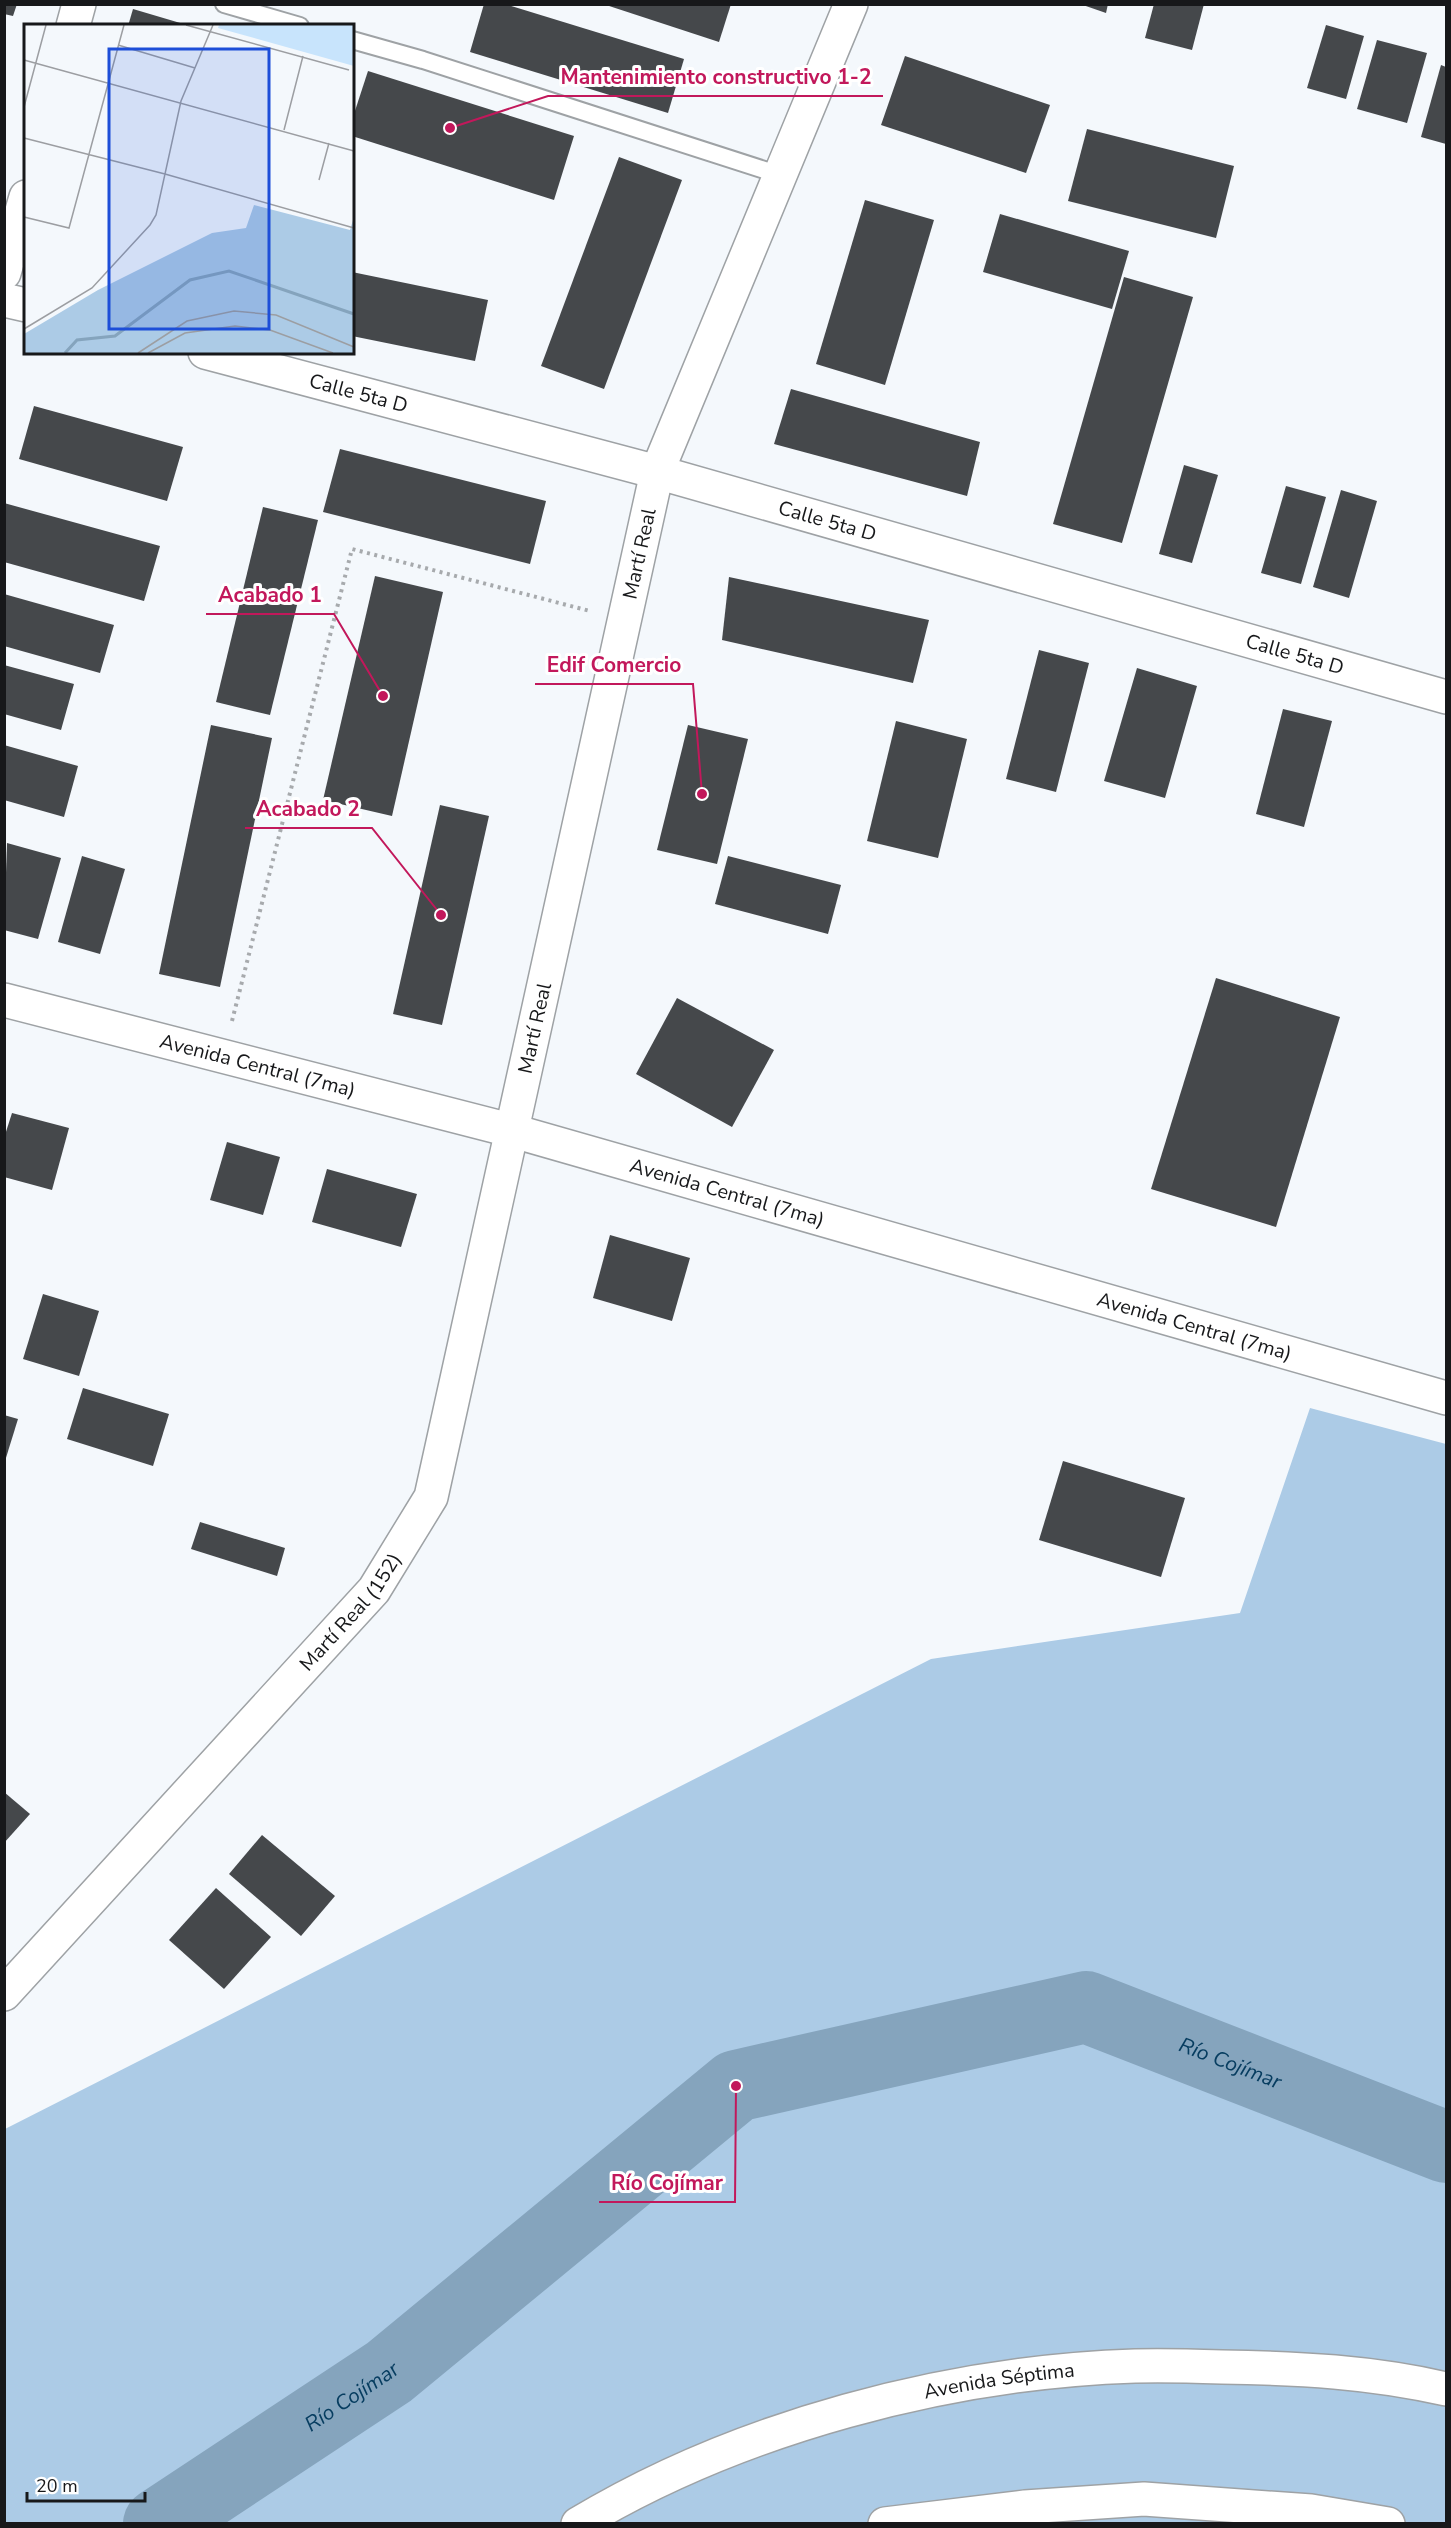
<svg xmlns="http://www.w3.org/2000/svg" width="1451" height="2528" viewBox="0 0 1451 2528" font-family="'Nunito Sans',sans-serif">
  <rect width="100%" height="100%" fill="#f4f8fc"/>
  <polygon fill="#accbe6" points="1310,1408 1446,1444 1446,2523 5,2524 5,2129 931,1659 1240,1613"/>
  <g fill="none" stroke-linecap="round" stroke-linejoin="round">
    <path stroke="#85a4bd" stroke-width="72" id="s1" d="M159,2524L389,2372L736,2086L1086,2007L1446,2147"/>
  </g>
  <g fill="#45484b">
    <polygon points="4,4 17,4 13,16 4,14"/>
    <polygon points="484,4 505,4 684,59 668,113 470,52"/>
    <polygon points="603,4 731,4 719,42"/>
    <polygon points="1080,4 1108,4 1106,13"/>
    <polygon points="1154,4 1204,4 1192,50 1145,38"/>
    <polygon points="133,9 187,25 187,26 128,26"/>
    <polygon points="1326,25 1364,36 1346,99 1307,88"/>
    <polygon points="1377,40 1427,53 1407,123 1357,109"/>
    <polygon points="905,56 1050,105 1026,173 881,125"/>
    <polygon points="1441,65 1446,67 1446,144 1421,137"/>
    <polygon points="368,71 574,136 554,200 352,136 352,120"/>
    <polygon points="1087,129 1234,166 1216,238 1068,201"/>
    <polygon points="619,157 682,180 604,389 541,366"/>
    <polygon points="865,200 934,220 885,385 816,364"/>
    <polygon points="1000,214 1129,251 1112,309 983,272"/>
    <polygon points="352,272 488,300 475,361 352,336"/>
    <polygon points="1124,277 1193,297 1122,543 1053,524"/>
    <polygon points="791,389 980,442 967,496 774,444"/>
    <polygon points="34,406 183,447 167,501 19,459"/>
    <polygon points="340,449 546,501 530,564 323,512"/>
    <polygon points="1184,465 1218,475 1192,563 1159,554"/>
    <polygon points="1286,486 1326,497 1301,584 1261,573"/>
    <polygon points="1341,490 1377,501 1349,598 1313,587"/>
    <polygon points="4,503 160,546 144,601 4,562"/>
    <polygon points="263,507 318,520 270,715 216,702"/>
    <polygon points="375,576 443,592 392,816 323,800"/>
    <polygon points="729,577 929,620 913,683 722,640"/>
    <polygon points="4,594 114,625 100,673 4,646"/>
    <polygon points="1039,650 1089,663 1056,792 1006,779"/>
    <polygon points="4,665 74,684 61,730 4,714"/>
    <polygon points="1137,668 1197,686 1165,798 1104,781"/>
    <polygon points="1283,709 1332,721 1304,827 1256,814"/>
    <polygon points="896,721 967,739 938,858 867,841"/>
    <polygon points="211,725 272,738 220,987 159,974"/>
    <polygon points="688,725 748,739 717,864 657,850"/>
    <polygon points="4,745 78,766 64,817 4,800"/>
    <polygon points="440,805 489,816 442,1025 393,1014"/>
    <polygon points="7,843 61,858 38,939 4,930"/>
    <polygon points="82,856 125,869 100,954 58,942"/>
    <polygon points="728,856 841,885 828,934 715,904"/>
    <polygon points="1216,978 1340,1017 1276,1227 1151,1189"/>
    <polygon points="677,998 774,1050 732,1127 636,1074"/>
    <polygon points="12,1113 69,1128 52,1190 4,1177 4,1138"/>
    <polygon points="227,1142 280,1157 263,1215 210,1200"/>
    <polygon points="327,1169 417,1194 401,1247 312,1222"/>
    <polygon points="610,1235 690,1258 672,1321 593,1298"/>
    <polygon points="43,1294 99,1311 79,1376 23,1359"/>
    <polygon points="83,1388 169,1414 153,1466 67,1439"/>
    <polygon points="4,1415 18,1419 5,1461 4,1461"/>
    <polygon points="1063,1461 1185,1498 1161,1577 1039,1540"/>
    <polygon points="200,1522 285,1548 277,1576 191,1549"/>
    <polygon points="4,1792 30,1814 4,1843"/>
    <polygon points="262,1835 335,1896 301,1936 229,1874"/>
    <polygon points="216,1888 271,1937 224,1989 169,1940"/>
  </g>
  <g fill="none" stroke-linecap="round" stroke-linejoin="round">
    <defs>
      <g id="service">
        <polyline points="224,4 300,26"/>
        <polyline points="352,40 423,60 780,175"/>
      </g>
      <g id="minor">
        <polyline points="73,26 79,4"/>
        <polyline points="4,273 26,197"/>
        <polyline points="4,300 26,305"/>
        <path id="s2" d="M205,352L657,472L1446,697"/>
        <path id="s3" d="M510,1130L1446,1398"/>
      </g>
      <g id="secondary">
        <path id="s4" d="M4,1000L510,1130"/>
        <path id="s5" d="M4,1994L374,1590L431,1497L657,472L851,4"/>
        <path id="s6" d="M578,2524C739,2427 948,2372 1135,2366C1164,2365 1193,2366 1222,2367C1298,2368 1372,2372 1446,2389"/>
        <polyline points="885,2524 1025,2507 1144,2499 1311,2511 1388,2524"/>
      </g>
    </defs>
    <use href="#service" stroke="#9ea2a5" stroke-width="20"/>
    <use href="#minor" stroke="#9ea2a5" stroke-width="36"/>
    <use href="#secondary" stroke="#9ea2a5" stroke-width="36"/>
    <polyline stroke="#a7aaad" stroke-width="4" stroke-dasharray="3 4.5" stroke-linecap="butt" points="232,1021 352,549 590,611"/>
    <use href="#service" stroke="#fff" stroke-width="16"/>
    <use href="#minor" stroke="#fff" stroke-width="33"/>
    <use href="#secondary" stroke="#fff" stroke-width="33"/>
  </g>
  <g text-anchor="middle" stroke-width="6" stroke-linejoin="round" paint-order="stroke">
    <g font-size="20" fill="#17181a" stroke="#fff">
      <text dy="7" stroke="none"><textPath href="#s2" startOffset="159">Calle 5ta D</textPath></text>
      <text dy="7" stroke="none"><textPath href="#s2" startOffset="645">Calle 5ta D</textPath></text>
      <text dy="7" stroke="none"><textPath href="#s5" startOffset="1623">Martí Real</textPath></text>
      <text dy="7" stroke="none"><textPath href="#s2" startOffset="1131">Calle 5ta D</textPath></text>
      <text dy="7" stroke="none"><textPath href="#s5" startOffset="1137">Martí Real</textPath></text>
      <text dy="7" stroke="none"><textPath href="#s4" startOffset="262">Avenida Central (7ma)</textPath></text>
      <text dy="7" stroke="none"><textPath href="#s3" startOffset="226">Avenida Central (7ma)</textPath></text>
      <text dy="7" stroke="none"><textPath href="#s3" startOffset="712">Avenida Central (7ma)</textPath></text>
      <text dy="7" stroke="none"><textPath href="#s5" startOffset="516">Martí Real (152)</textPath></text>
      <text dy="7" stroke="none"><textPath href="#s6" startOffset="448">Avenida Séptima</textPath></text>
    </g>
    <g font-size="21" font-style="italic" fill="#073d60" stroke="#fff">
      <text dy="7" stroke="none"><textPath href="#s1" startOffset="1239">Río Cojímar</textPath></text>
      <text dy="7" stroke="none"><textPath href="#s1" startOffset="231">Río Cojímar</textPath></text>
    </g>
  </g>
  <g transform="translate(24 24)">
    <rect width="330" height="330" fill="#f4f8fc"/>
    <path d="M195,1H330V42L194,4Z" fill="#c8e4fc"/>
    <path d="M230,181L326,206L330,193V329H0V310L74,266L188,209L222,204Z" fill="#accbe6"/>
    <path fill="none" stroke="#85a4bd" stroke-width="3" d="M41,329L53,316L91,312L166,256L205,247L330,290"/>
    <path fill="none" stroke="#9c9ea2" stroke-width="1.5" d="M162,1L325,46M94,21L171,44M0,36L330,127M0,83L22,1M260,106L279,32M0,114L141,150M141,150L330,204M295,156L305,119M0,193L45,204L100,1M0,305L68,264L126,201L132,191L157,77L189,1M114,329L163,297L210,287L252,291L330,323M124,329L161,309L211,302L246,306L309,329"/>
    <path fill="#1d4ed8" fill-opacity="0.15" stroke="#1d4ed8" stroke-width="3" d="M85,25H245V305H85Z"/>
    <rect width="330" height="330" fill="none" stroke="#17181a" stroke-width="3"/>
  </g>
  <path fill="none" stroke="#c2185b" stroke-width="2" d="M450 128L548 96H883M383 696L334 614H206M702 794L693 684H535M441 915L372 828H245M736 2086L735 2202H599"/>
  <g fill="#c2185b" stroke="#fff" stroke-width="2">
    <circle cx="450" cy="128" r="6"/>
    <circle cx="383" cy="696" r="6"/>
    <circle cx="702" cy="794" r="6"/>
    <circle cx="441" cy="915" r="6"/>
    <circle cx="736" cy="2086" r="6"/>
  </g>
  <g font-size="21" text-anchor="middle" font-weight="bold" fill="#c2185b" stroke="#fff" stroke-width="6" stroke-linejoin="round" paint-order="stroke">
    <text x="716" y="84">Mantenimiento constructivo 1-2</text>
    <text x="270" y="602">Acabado 1</text>
    <text x="614" y="672">Edif Comercio</text>
    <text x="308" y="816">Acabado 2</text>
    <text x="667" y="2190">Río Cojímar</text>
  </g>
  <rect width="1451" height="2528" fill="none" stroke="#17181a" stroke-width="12"/>
  <path d="M27 2492v9h118v-9" fill="none" stroke="#17181a" stroke-width="3"/>
  <text x="36" y="2492" font-size="18" fill="#17181a" stroke="#ffffff" stroke-width="4.5" paint-order="stroke">20 m</text>
</svg>
